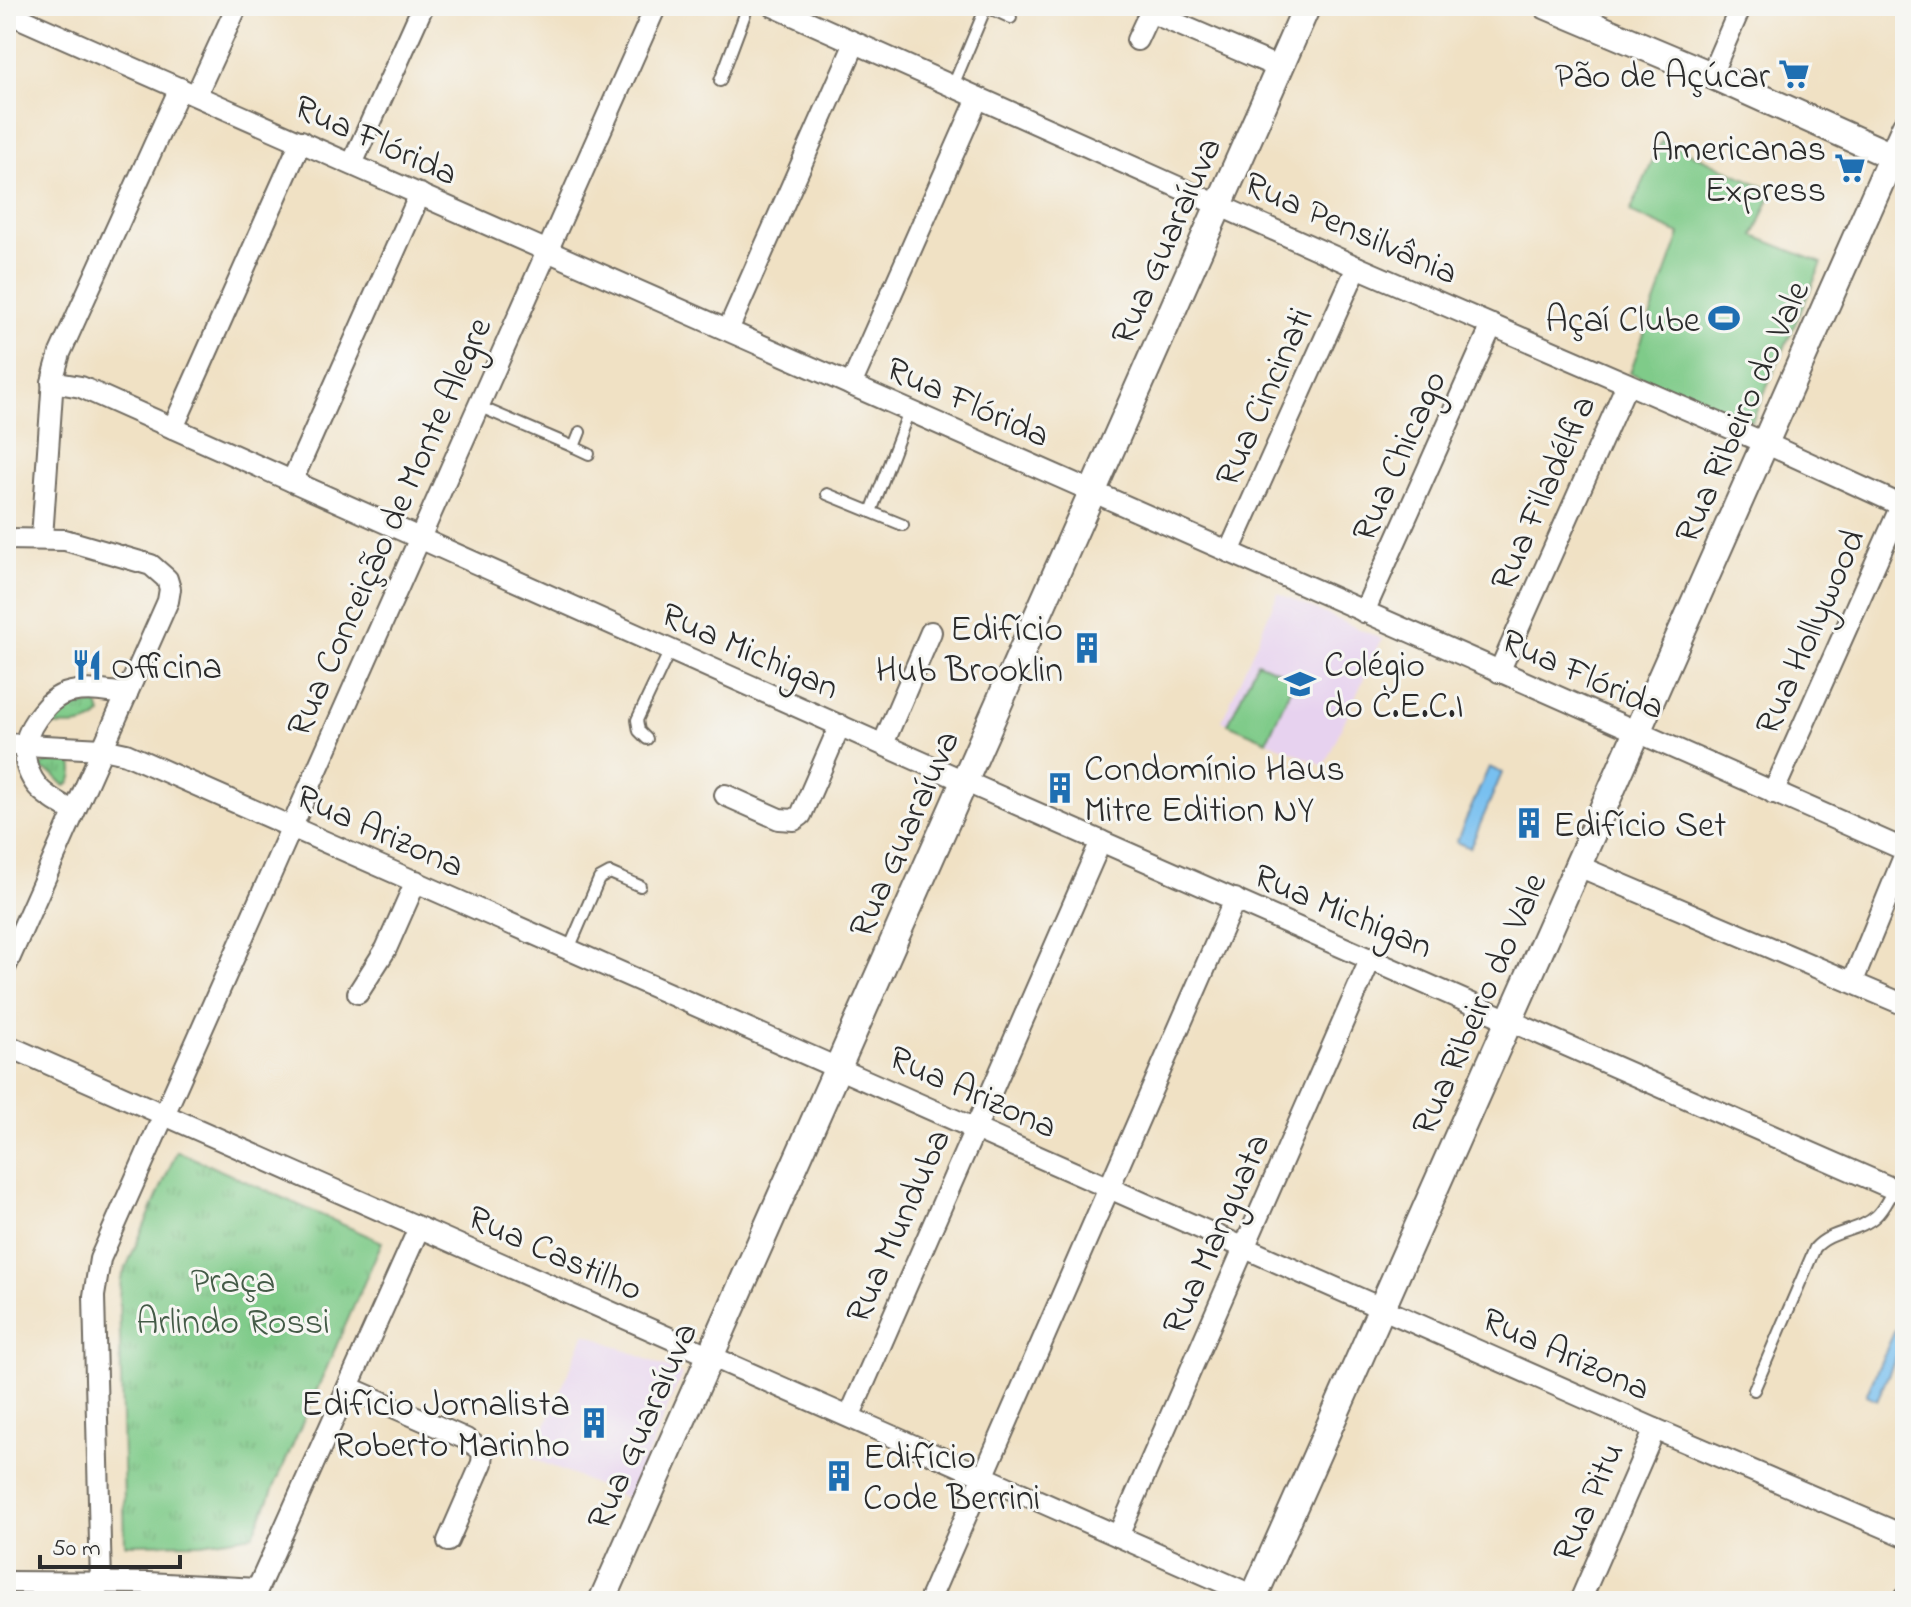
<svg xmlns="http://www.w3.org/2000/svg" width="1911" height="1607" viewBox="0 0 1911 1607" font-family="'Indie Flower',sans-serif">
  <defs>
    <pattern id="park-tufts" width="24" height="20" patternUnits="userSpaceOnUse" patternTransform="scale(2)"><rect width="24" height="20" fill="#7fcb89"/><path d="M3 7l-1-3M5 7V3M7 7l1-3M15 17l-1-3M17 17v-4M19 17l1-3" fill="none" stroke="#6eae76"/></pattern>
  </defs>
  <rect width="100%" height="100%" fill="#f6f6f2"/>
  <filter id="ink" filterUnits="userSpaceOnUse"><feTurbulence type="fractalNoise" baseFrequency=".0125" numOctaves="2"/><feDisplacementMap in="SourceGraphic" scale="16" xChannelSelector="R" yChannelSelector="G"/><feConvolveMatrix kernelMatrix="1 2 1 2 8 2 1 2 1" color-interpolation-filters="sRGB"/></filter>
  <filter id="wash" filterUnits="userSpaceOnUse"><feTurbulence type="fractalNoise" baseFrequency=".006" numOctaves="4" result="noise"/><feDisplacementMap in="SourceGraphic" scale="32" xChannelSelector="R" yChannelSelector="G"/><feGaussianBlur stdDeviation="1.8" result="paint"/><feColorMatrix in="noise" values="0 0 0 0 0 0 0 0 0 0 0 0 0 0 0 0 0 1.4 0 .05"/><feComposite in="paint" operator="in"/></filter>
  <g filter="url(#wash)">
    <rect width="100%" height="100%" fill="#f0e1c4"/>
    <g fill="#e7d2ef">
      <polygon points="1278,593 1382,639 1324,766 1222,721"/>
      <polygon points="585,1333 682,1374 629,1499 532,1458"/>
    </g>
    <g fill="url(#park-tufts)" stroke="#557b5a" stroke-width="2">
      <path d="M98,704L101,714C88,729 65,726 46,725L67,707Z"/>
      <path d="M61,759L70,761C75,767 74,782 65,786L53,774L39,768L45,763Z"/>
      <polygon points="177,1151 382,1242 253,1535 202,1543 125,1544 119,1296 121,1279"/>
    </g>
    <g fill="#7fcb89" stroke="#557b5a" stroke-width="2">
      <polygon points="1662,140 1773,191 1754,236 1822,263 1752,421 1630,373 1680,234 1630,212"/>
      <polygon points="1257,662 1295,678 1267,741 1228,724"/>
    </g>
    <g fill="#78c0f0" stroke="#52768e" stroke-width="2">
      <polygon points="1489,767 1502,773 1470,848 1456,842"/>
      <polygon points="1895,1330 1905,1337 1877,1400 1866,1395"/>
    </g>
  </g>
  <g filter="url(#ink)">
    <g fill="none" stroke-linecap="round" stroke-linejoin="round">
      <defs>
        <g id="service">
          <polyline points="985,6 1011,18"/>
          <polyline points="720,81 748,6"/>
          <polyline points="952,88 986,7"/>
          <polyline points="478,406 574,447 580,432"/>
          <polyline points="574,447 589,454"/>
          <polyline points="827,494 903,525"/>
          <polyline points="871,512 909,411"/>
          <polyline points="647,739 639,731 637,720 670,650"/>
          <polyline points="569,949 599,879 610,873 640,886"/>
          <path d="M1754,1390L1815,1248C1831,1230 1859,1232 1876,1216C1884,1209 1888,1198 1894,1189"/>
        </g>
        <g id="minor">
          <polyline points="773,6 1357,267 1765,443 1905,507"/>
          <polyline points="6,12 1905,850"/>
          <polyline points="1137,40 1150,12 1280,68"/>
          <polyline points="1711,75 1741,6"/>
          <polyline points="196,95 237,6"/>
          <polyline points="352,164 423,6"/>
          <polyline points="728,330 855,43"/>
          <polyline points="52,382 81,387 964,781 1905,1194"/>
          <polyline points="851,385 978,98"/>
          <polyline points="173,428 301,141"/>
          <polyline points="292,481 420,194"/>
          <polyline points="42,538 53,378 60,353 180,88"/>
          <polyline points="6,539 65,540 151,565 167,579 170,589 168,601 6,966"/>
          <polyline points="1229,552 1357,267"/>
          <polyline points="1364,612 1492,325"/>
          <polyline points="1499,672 1627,384"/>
          <polyline points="6,744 103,749 126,754 1655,1429 1905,1536"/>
          <polyline points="883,744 931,632"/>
          <polyline points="1773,793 1905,497"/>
          <polyline points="725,795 779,819 794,820 801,815 840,725"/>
          <path d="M74,812C63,805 47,798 38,787C21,766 21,740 37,718C46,706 55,695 71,692C89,688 109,692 127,694"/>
          <polyline points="1576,865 1905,1005"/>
          <polyline points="1853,981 1905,854"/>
          <polyline points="358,993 386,949 416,881"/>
          <polyline points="6,1045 1254,1596"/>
          <polyline points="348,1387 466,1439 483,1451 482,1463 448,1541"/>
          <polyline points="850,1415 1101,841"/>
          <polyline points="1118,1536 1371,958"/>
          <polyline points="6,1582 148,1583 257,1589"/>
          <polyline points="101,1584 94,1296 100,1259 656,6"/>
          <polyline points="252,1601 419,1228"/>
          <polyline points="929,1601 1235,899"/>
          <polyline points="1580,1601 1655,1429"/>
          <polyline points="1903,1601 1905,1597"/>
        </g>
        <g id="tertiary">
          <polyline points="1547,6 1711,75 1905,162"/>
          <polyline points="602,1601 1307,6"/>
          <polyline points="1252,1601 1905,127"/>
        </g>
      </defs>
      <use href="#service" stroke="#706b61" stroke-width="14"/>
      <use href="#minor" stroke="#706b61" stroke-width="24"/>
      <use href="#tertiary" stroke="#706b61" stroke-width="30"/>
      <use href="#service" stroke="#fff" stroke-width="10"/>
      <use href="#minor" stroke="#fff" stroke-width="20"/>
      <use href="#tertiary" stroke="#fff" stroke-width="26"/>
    </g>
  </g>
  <defs>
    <symbol id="supermarket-bare" viewBox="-9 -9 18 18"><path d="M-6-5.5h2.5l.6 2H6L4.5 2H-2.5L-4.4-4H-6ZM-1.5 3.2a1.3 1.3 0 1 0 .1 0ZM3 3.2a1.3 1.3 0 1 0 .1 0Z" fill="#1f6fb2" stroke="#f6f6f2" stroke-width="2.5" paint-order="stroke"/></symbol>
    <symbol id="stadium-bare" viewBox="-9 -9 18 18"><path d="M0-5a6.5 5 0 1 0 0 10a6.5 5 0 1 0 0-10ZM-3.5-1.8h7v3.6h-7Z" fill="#1f6fb2" stroke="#f6f6f2" stroke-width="2.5" paint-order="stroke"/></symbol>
    <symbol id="building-bare" viewBox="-9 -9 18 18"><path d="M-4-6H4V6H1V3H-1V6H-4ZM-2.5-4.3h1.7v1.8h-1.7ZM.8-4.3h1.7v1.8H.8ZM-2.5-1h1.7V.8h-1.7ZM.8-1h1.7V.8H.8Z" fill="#1f6fb2" stroke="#f6f6f2" stroke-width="2.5" paint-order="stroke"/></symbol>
    <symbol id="restaurant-bare" viewBox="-9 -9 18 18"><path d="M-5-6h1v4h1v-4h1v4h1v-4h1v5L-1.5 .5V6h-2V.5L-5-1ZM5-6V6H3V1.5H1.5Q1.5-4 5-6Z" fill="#1f6fb2" stroke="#f6f6f2" stroke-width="2.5" paint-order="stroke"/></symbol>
    <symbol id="school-bare" viewBox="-9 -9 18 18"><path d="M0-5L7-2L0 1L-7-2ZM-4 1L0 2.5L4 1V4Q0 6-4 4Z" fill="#1f6fb2" stroke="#f6f6f2" stroke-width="2.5" paint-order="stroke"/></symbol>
  </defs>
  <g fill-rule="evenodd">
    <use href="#supermarket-bare" x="1772" y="52" width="44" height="44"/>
    <use href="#supermarket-bare" x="1828" y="146" width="44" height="44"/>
    <use href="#stadium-bare" x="1702" y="296" width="44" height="44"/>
    <use href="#building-bare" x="1065" y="626" width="44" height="44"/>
    <use href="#restaurant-bare" x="65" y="643" width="44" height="44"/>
    <use href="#school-bare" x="1278" y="662" width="44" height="44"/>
    <use href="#building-bare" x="1038" y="766" width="44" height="44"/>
    <use href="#building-bare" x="1507" y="801" width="44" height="44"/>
    <use href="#building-bare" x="572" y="1401" width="44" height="44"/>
    <use href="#building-bare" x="817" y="1454" width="44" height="44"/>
  </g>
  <g text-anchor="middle" stroke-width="6" stroke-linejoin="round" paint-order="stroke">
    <g font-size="36" fill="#2b2b2b" stroke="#f6f6f2" text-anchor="end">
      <text x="1770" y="87">Pão de Açúcar</text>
      <text x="1826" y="160">Americanas<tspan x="1826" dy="41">Express</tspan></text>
      <text x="1700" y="331">Açaí Clube</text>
      <text x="1063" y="640">Edifício<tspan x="1063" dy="41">Hub Brooklin</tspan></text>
      <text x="1324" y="676" text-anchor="start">Colégio<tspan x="1324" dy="41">do C.E.C.I</tspan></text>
      <text x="111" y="678" text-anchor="start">Officina</text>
      <text x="1084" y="780" text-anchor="start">Condomínio Haus<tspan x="1084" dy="41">Mitre Edition NY</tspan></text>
      <text x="1553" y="836" text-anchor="start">Edifício Set</text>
      <text x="570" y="1415">Edifício Jornalista<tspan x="570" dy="41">Roberto Marinho</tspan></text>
      <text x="863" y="1468" text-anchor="start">Edifício<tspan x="863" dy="41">Code Berrini</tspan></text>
    </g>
    <g font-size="36" fill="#2b2b2b" stroke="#f6f6f2">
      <text transform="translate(377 138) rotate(24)" y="13">Rua Flórida</text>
      <text transform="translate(1352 226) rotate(24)" y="13">Rua Pensilvânia</text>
      <text transform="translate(1164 240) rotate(-66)" y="13">Rua Guaraíuva</text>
      <text transform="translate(1262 396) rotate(-66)" y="13">Rua Cincinati</text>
      <text transform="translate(969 400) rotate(24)" y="13">Rua Flórida</text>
      <text transform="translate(1740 411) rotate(-66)" y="13">Rua Ribeiro do Vale</text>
      <text transform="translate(1397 455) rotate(-66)" y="13">Rua Chicago</text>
      <text transform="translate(1541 492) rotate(-66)" y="13">Rua Filadélfia</text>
      <text transform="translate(387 526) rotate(-66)" y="13">Rua Conceição de Monte Alegre</text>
      <text transform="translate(1808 631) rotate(-66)" y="13">Rua Hollywood</text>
      <text transform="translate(751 649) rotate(24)" y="13">Rua Michigan</text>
      <text transform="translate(1584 672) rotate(24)" y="13">Rua Flórida</text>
      <text transform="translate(381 829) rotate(24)" y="13">Rua Arizona</text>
      <text transform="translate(902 833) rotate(-66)" y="13">Rua Guaraíuva</text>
      <text transform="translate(1344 909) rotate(23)" y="13">Rua Michigan</text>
      <text transform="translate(1477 1003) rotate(-66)" y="13">Rua Ribeiro do Vale</text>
      <text transform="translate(974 1090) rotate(24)" y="13">Rua Arizona</text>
      <text transform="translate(896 1225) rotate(-66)" y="13">Rua Munduba</text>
      <text transform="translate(1214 1233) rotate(-66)" y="13">Rua Manguata</text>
      <text transform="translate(556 1251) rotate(24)" y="13">Rua Castilho</text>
      <text transform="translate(1567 1352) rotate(24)" y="13">Rua Arizona</text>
      <text transform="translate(640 1425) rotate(-66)" y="13">Rua Guaraíuva</text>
      <text transform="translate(1586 1501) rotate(-66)" y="13">Rua Pitu</text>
    </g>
    <g font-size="36" fill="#445b47" stroke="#f6f6f2">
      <text x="233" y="1292">Praça<tspan x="233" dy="41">Arlindo Rossi</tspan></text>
    </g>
  </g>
  <rect width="1911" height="1607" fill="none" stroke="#f6f6f2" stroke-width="32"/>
  <path d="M40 1555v12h140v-12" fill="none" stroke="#2b2b2b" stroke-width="4"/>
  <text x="52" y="1555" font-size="24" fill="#2b2b2b" stroke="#f6f6f2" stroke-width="6" paint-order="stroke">50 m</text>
</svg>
